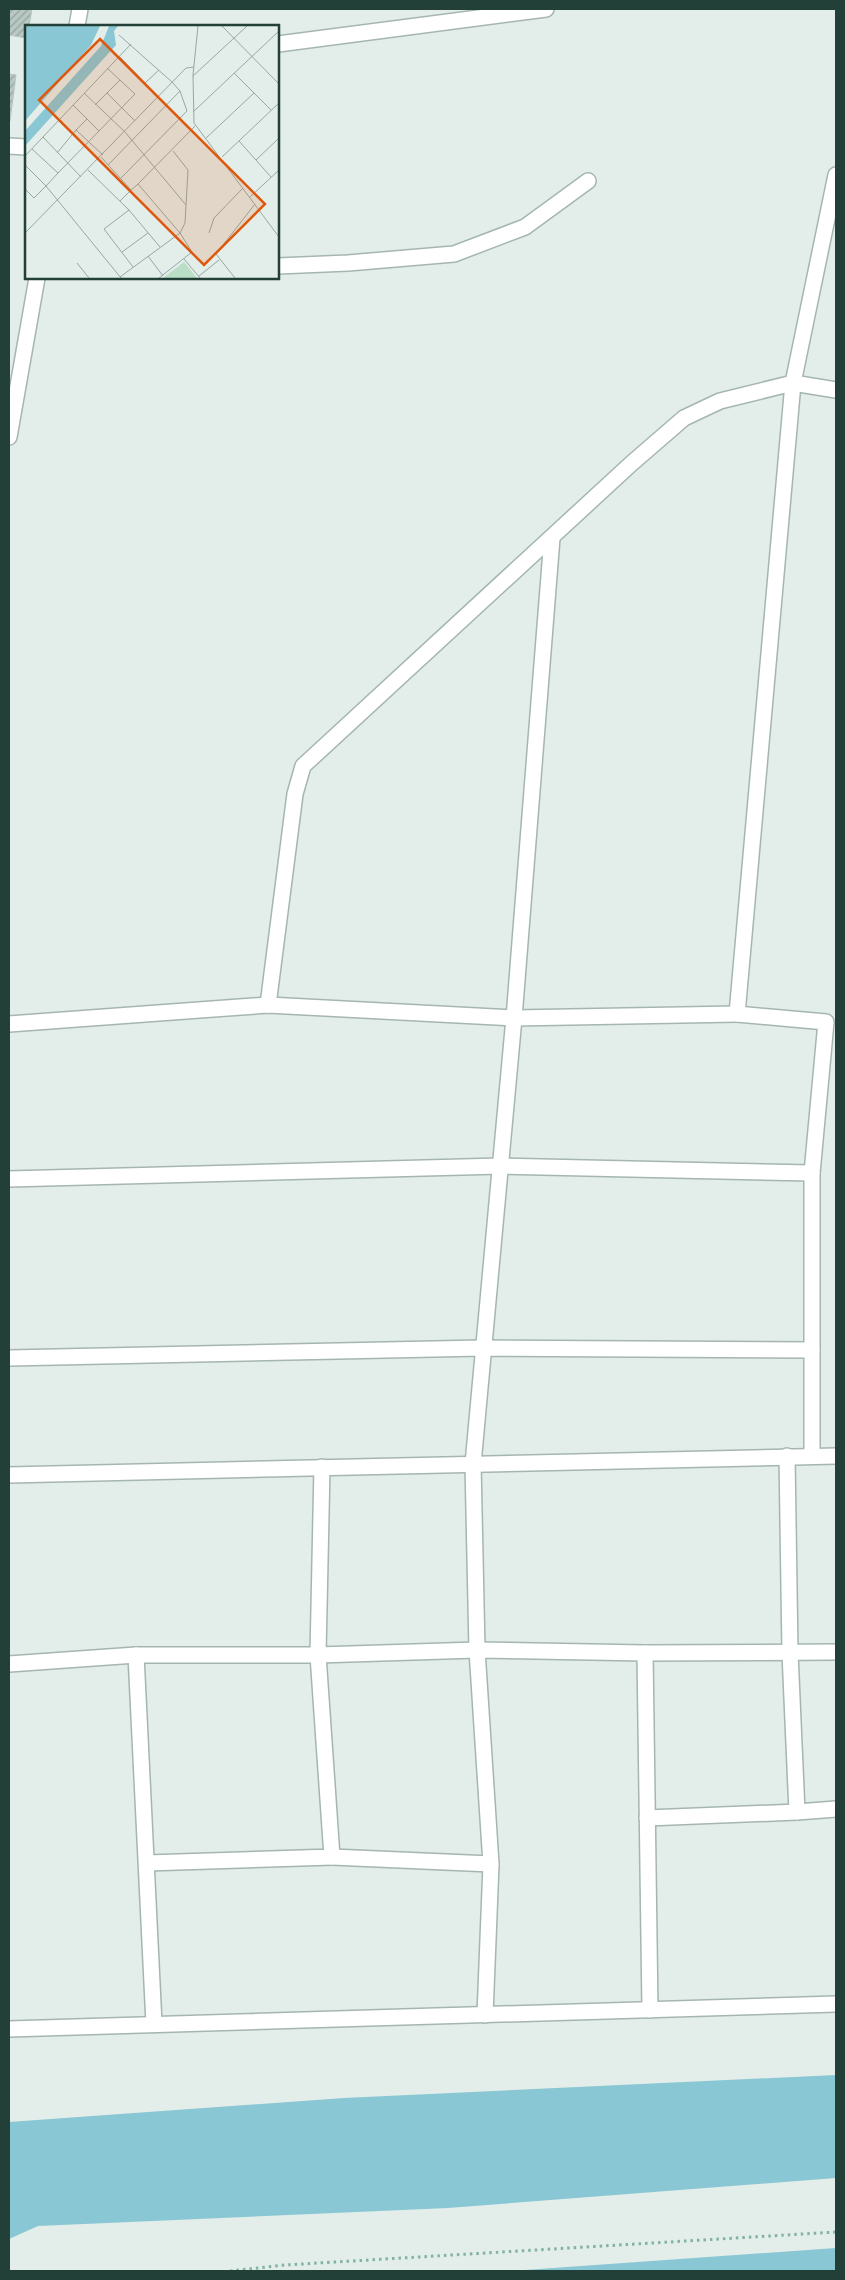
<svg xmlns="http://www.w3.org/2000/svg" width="845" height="2280" viewBox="0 0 845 2280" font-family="Inter,sans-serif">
  <defs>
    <pattern id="building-hatch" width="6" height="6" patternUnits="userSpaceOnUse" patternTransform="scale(1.25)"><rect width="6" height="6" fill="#b8c8c2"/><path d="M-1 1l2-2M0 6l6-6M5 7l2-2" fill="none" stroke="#95a49f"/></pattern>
  </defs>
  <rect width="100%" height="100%" fill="#e3ede9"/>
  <g fill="#89c7d4">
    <polygon points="836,2075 836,2178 448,2208 38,2226 9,2239 9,2122 344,2098"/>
    <polygon points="836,2248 836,2271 511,2271"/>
  </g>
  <g fill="url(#building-hatch)" stroke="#b5c7c0">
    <polygon points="9,9 32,9 29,26 26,26 26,38 9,35"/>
    <polygon points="9,74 16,75 10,121 9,121"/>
  </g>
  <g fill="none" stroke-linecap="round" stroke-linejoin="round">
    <defs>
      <g id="minor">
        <polyline points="77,26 80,9"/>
        <polyline points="278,44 546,9"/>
        <polyline points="9,146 26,147"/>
        <polyline points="278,266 348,263 454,254 525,227 588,181"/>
        <polyline points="9,437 37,278"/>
        <polyline points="268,1005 295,794 303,766 632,463 684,418 720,401 793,383 836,175"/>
        <polyline points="9,1024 268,1005 514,1018 737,1014"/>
        <polyline points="9,1179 500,1166 812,1173"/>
        <polyline points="9,1358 482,1348 812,1350"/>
        <polyline points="787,1456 790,1653 797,1812 836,1809"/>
        <polyline points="812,1456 812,1173 826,1022 737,1014 793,383 836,390"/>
        <polyline points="9,1475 836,1456"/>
        <polyline points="645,1653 836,1652"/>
        <polyline points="9,1664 136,1655"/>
        <polyline points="647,1818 797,1812"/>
        <polyline points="332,1857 491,1864"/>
        <polyline points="147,1863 332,1857 318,1655 322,1467"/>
        <polyline points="485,2015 491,1864 477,1650 473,1464 514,1018 552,538"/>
        <polyline points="154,2024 136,1655 318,1655 477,1650 645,1653 650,2010"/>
        <polyline points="9,2029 836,2004"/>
      </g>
    </defs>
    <use href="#minor" stroke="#a5b6b0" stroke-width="18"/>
    <polyline stroke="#82b2a4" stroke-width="3" stroke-dasharray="2.5 4" stroke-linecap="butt" points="230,2271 285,2265 836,2232"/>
    <use href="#minor" stroke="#fff" stroke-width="15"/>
  </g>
  <g transform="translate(25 25)">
    <rect width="254" height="254" fill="#e3ede9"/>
    <path d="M159,237L172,253H138Z" fill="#bbdfc6"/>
    <path d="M0,1H75L66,20L0,96ZM84,1H93L89,6L91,20L0,121V106L76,21Z" fill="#89c7d4"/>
    <path fill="none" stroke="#96a8a2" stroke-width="1" d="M173,1L168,50L169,98L254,212M197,1L254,59M94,10L147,57L155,66L162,86L96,153M94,31L120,58L134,45M209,48L246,85M168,51L222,1M95,55L82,68L110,96M59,68L100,107L161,180M48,80L74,106L110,69L82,43M70,80L82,68M168,87L254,6M51,105L62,94M18,112L56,152M180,114L229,68M214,116L246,152M32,128L51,105L78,130M0,131L106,19M76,132L106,165L113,159L155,208L95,252M197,132L254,78M231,135L254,113M0,140L21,161L33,148L7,124M83,140L155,66M63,145L104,185L79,204L108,242M33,148L74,106M113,159L170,101M0,164L9,173L21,161L96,253M225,172L254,145M95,176L106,165M104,185L135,222M0,208L161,43L169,42M184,208L189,193L218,163M97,227L123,208M123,231L138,251M159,234L175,253M52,238L64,253M174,251L194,235M134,253L167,227L155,208L160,198L163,145L148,126M210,253L191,229L230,179"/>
    <path fill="#de580e" fill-opacity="0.15" stroke="#de580e" stroke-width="2.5" d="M75,14L240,179L179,240L14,75Z"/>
    <rect width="254" height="254" fill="none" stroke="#224038" stroke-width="2.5"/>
  </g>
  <rect width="845" height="2280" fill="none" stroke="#224038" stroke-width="20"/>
</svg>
